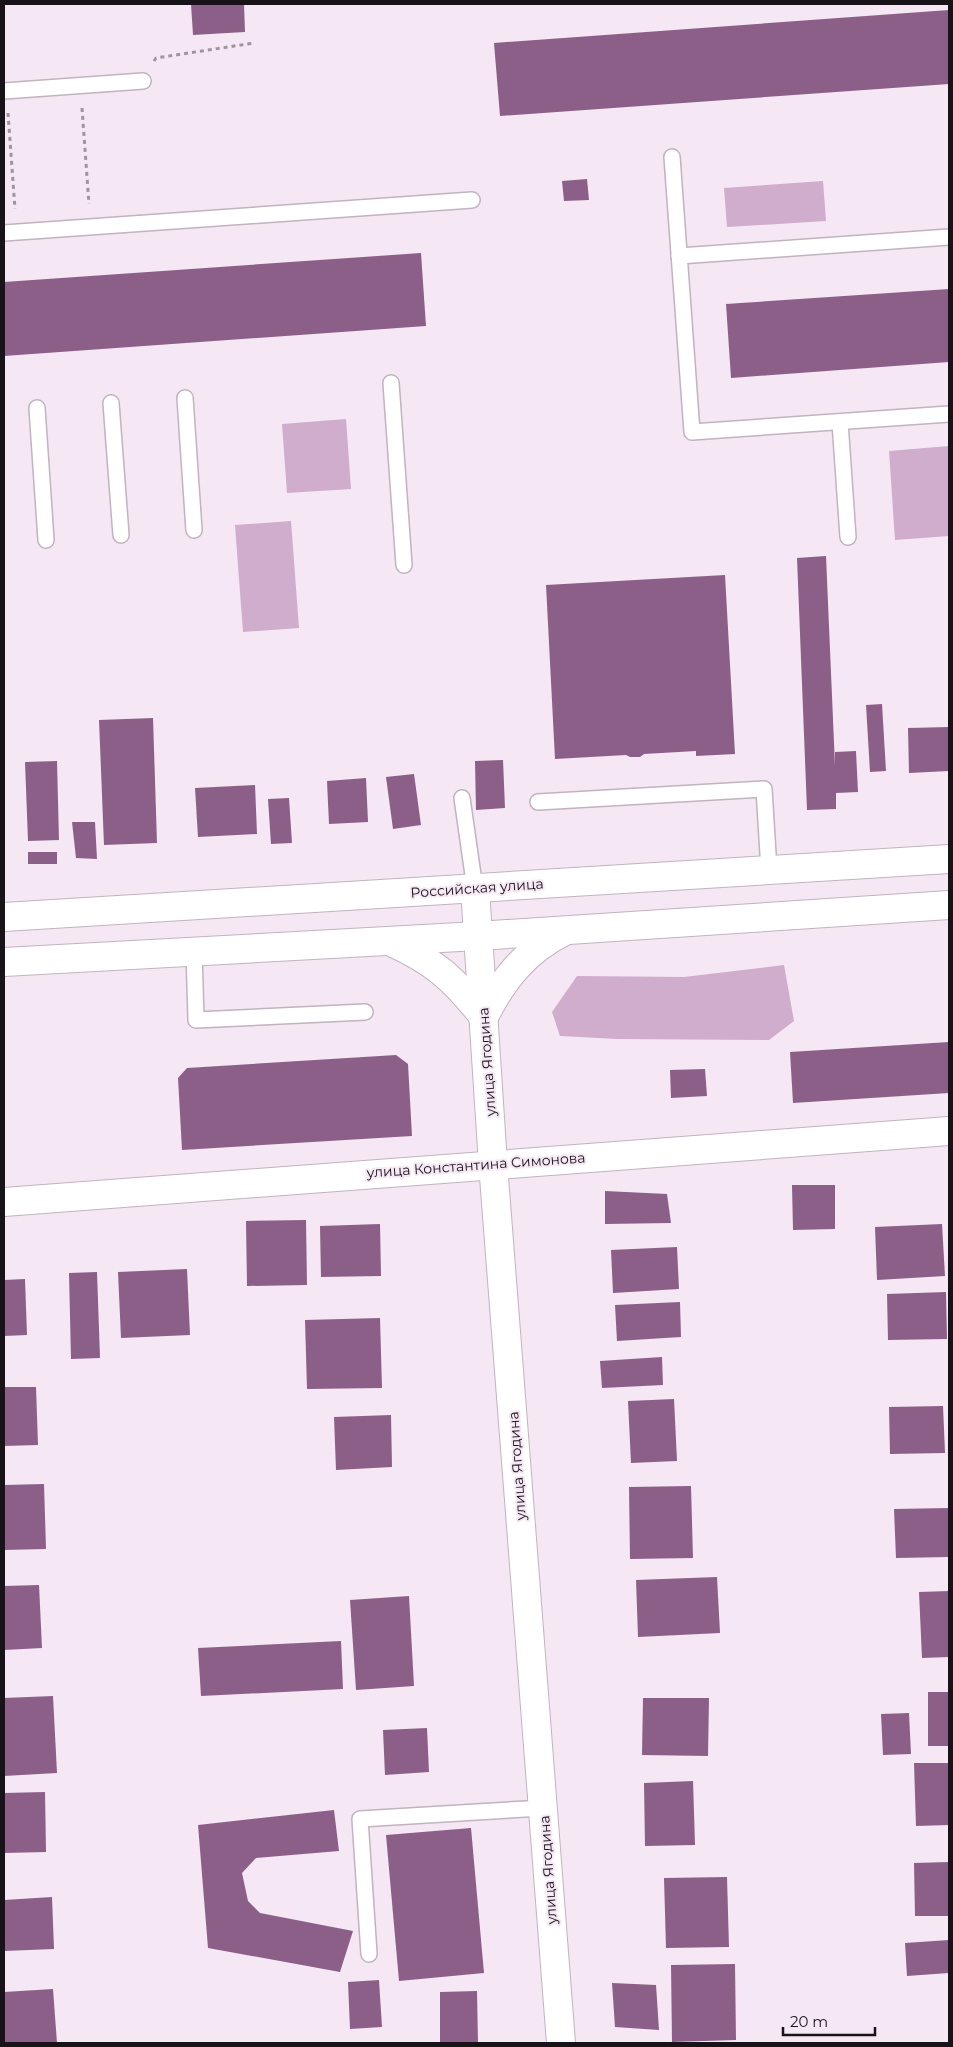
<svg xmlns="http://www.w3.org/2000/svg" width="953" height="2047" viewBox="0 0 953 2047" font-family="Montserrat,sans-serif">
  <rect width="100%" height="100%" fill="#f5e7f4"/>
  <g fill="#d0accd">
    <polygon points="823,181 826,221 727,227 724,188"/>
    <polygon points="346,419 351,489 287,493 282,424"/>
    <polygon points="949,446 949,536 895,540 889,451"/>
    <polygon points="291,521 299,628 243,632 235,525"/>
    <polygon points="784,965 794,1021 769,1040 617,1039 560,1036 552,1012 577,976 684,977"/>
  </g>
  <g fill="#8c5f88">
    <polygon points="191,4 244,4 245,32 193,35"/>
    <polygon points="949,10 949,84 500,116 494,43"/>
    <polygon points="587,179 589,200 564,201 562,181"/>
    <polygon points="421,253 426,326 4,356 4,282"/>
    <polygon points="949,289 949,362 731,378 726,304"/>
    <polygon points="826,556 835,766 835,752 856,751 858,792 836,793 836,809 807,810 797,558"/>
    <polygon points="725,575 735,754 696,756 696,751 644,754 640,757 630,757 626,755 555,759 546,585"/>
    <polygon points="882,704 886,771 870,772 866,705"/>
    <polygon points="153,718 157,843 104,845 99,720"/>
    <polygon points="949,727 949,771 909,773 908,728"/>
    <polygon points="503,760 505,808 476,810 475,761"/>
    <polygon points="57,761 59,840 28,841 25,762"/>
    <polygon points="414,774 421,825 393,829 386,777"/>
    <polygon points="366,778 368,822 329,824 327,781"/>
    <polygon points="255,785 257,834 198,837 195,788"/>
    <polygon points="289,798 292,843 271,844 268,799"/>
    <polygon points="72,822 95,822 97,859 76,858"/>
    <rect x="28" y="852" width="29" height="12"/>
    <polygon points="949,1042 949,1093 793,1103 790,1052"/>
    <polygon points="396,1055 408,1064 412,1136 182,1150 178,1078 187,1068"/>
    <polygon points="705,1069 707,1096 671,1098 670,1070"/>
    <polygon points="792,1185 835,1185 835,1229 793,1230"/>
    <polygon points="605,1191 667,1194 671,1223 605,1224"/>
    <polygon points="306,1220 307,1285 247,1286 246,1221"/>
    <polygon points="380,1224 381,1276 321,1277 320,1226"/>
    <polygon points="942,1224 945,1276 877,1280 875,1227"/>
    <polygon points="677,1247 679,1289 613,1293 611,1250"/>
    <polygon points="187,1269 190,1335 121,1338 118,1272"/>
    <polygon points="97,1272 100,1358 71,1359 69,1273"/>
    <polygon points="25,1279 27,1335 4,1336 4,1280"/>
    <polygon points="946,1292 947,1339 888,1340 887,1294"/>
    <polygon points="680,1302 681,1337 617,1341 615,1305"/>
    <polygon points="380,1318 382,1388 307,1389 305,1320"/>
    <polygon points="662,1357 663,1385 602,1388 600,1361"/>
    <polygon points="4,1387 36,1387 38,1445 4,1446"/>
    <polygon points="674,1399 677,1461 631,1463 628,1401"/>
    <polygon points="943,1406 945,1453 890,1454 889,1407"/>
    <polygon points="391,1415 392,1467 336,1470 334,1417"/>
    <polygon points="44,1484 46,1549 4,1550 4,1485"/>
    <polygon points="691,1486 693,1558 630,1559 629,1487"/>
    <polygon points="949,1508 949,1557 896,1558 894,1509"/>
    <polygon points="717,1577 720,1633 638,1637 636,1580"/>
    <polygon points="39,1585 42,1648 4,1650 4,1586"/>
    <polygon points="949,1591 949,1657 922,1658 919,1592"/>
    <polygon points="409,1596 414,1686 356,1690 350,1600"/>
    <polygon points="341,1641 343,1689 201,1696 198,1648"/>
    <rect x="928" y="1692" width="21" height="54"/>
    <polygon points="53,1696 57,1773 4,1776 4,1698"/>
    <polygon points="643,1698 709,1698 708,1756 642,1755"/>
    <polygon points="909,1713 911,1754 883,1755 881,1714"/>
    <polygon points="427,1728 429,1772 385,1775 383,1730"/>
    <polygon points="914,1763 949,1763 949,1825 916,1826"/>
    <polygon points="693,1781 695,1845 645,1846 644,1783"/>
    <polygon points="45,1792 46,1852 4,1853 4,1793"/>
    <polygon points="334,1810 339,1851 256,1858 242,1873 248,1901 260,1913 353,1931 340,1972 208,1948 198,1825"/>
    <polygon points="471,1828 484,1973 399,1981 386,1835"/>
    <polygon points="949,1862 949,1916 915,1916 914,1863"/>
    <polygon points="727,1877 729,1947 666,1948 664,1878"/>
    <polygon points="52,1897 54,1949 4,1951 4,1900"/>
    <polygon points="949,1940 949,1973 907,1976 905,1943"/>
    <polygon points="735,1964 736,2040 672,2042 671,1965"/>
    <polygon points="379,1980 382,2027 350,2029 348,1982"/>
    <polygon points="612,1983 656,1985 659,2030 615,2027"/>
    <polygon points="53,1989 57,2043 4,2043 4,1992"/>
    <polygon points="477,1991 478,2043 440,2043 440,1992"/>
  </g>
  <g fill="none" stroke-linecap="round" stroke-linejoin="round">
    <defs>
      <g id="lane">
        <polyline points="4,91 143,81"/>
        <polyline points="672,157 692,432 949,414"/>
        <polyline points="4,233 472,200"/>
        <polyline points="679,256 949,237"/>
        <polyline points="391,383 404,565"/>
        <polyline points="185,398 194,530"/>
        <polyline points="111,403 121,535"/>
        <polyline points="37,408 46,540"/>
        <polyline points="840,422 848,537"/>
        <polyline points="462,798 475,889"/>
        <polyline points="538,802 764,789 769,870"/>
        <polyline points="194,950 196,1020 365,1012"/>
        <polyline points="369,1954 360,1819 543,1808"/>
      </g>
      <polyline id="street" points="4,1202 949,1131"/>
      <g id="secondary">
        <polyline points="475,889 493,1164 561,2043"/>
        <polyline points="4,917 949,859"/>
        <path d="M389,941C434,961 453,978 484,1017"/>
        <polyline points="4,962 478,936 949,905"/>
        <path d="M484,1017C503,979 526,950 565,931"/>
      </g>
    </defs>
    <use href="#lane" stroke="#c1b3bf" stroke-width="18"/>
    <use href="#street" stroke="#c1b3bf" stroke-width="30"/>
    <use href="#secondary" stroke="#c1b3bf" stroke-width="30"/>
    <g stroke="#a0959f" stroke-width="3" stroke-dasharray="4 4" stroke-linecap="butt">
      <polyline points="154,61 156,58 254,43"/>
      <polyline points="82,108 89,204"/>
      <polyline points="8,113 15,209"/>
    </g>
    <use href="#lane" stroke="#fff" stroke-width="15"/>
    <use href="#street" stroke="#fff" stroke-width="28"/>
    <use href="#secondary" stroke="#fff" stroke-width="28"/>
  </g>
  <g text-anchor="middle" stroke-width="4" stroke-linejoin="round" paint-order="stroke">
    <g font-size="14" fill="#181318" stroke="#f5e7f4">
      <text transform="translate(477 888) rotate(-4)" y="5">Российская улица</text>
      <text transform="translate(487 1062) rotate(-94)" y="5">улица Ягодина</text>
      <text transform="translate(476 1165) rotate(-4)" y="5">улица Константина Симонова</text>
      <text transform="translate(517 1466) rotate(-94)" y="5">улица Ягодина</text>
      <text transform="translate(548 1870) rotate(-94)" y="5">улица Ягодина</text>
    </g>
  </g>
  <rect width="953" height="2047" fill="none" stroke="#181318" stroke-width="10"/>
  <path d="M783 2027v8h92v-8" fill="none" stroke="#181318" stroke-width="2.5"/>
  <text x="790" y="2027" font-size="15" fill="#181318" stroke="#f5e7f4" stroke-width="4" paint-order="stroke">20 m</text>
</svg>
